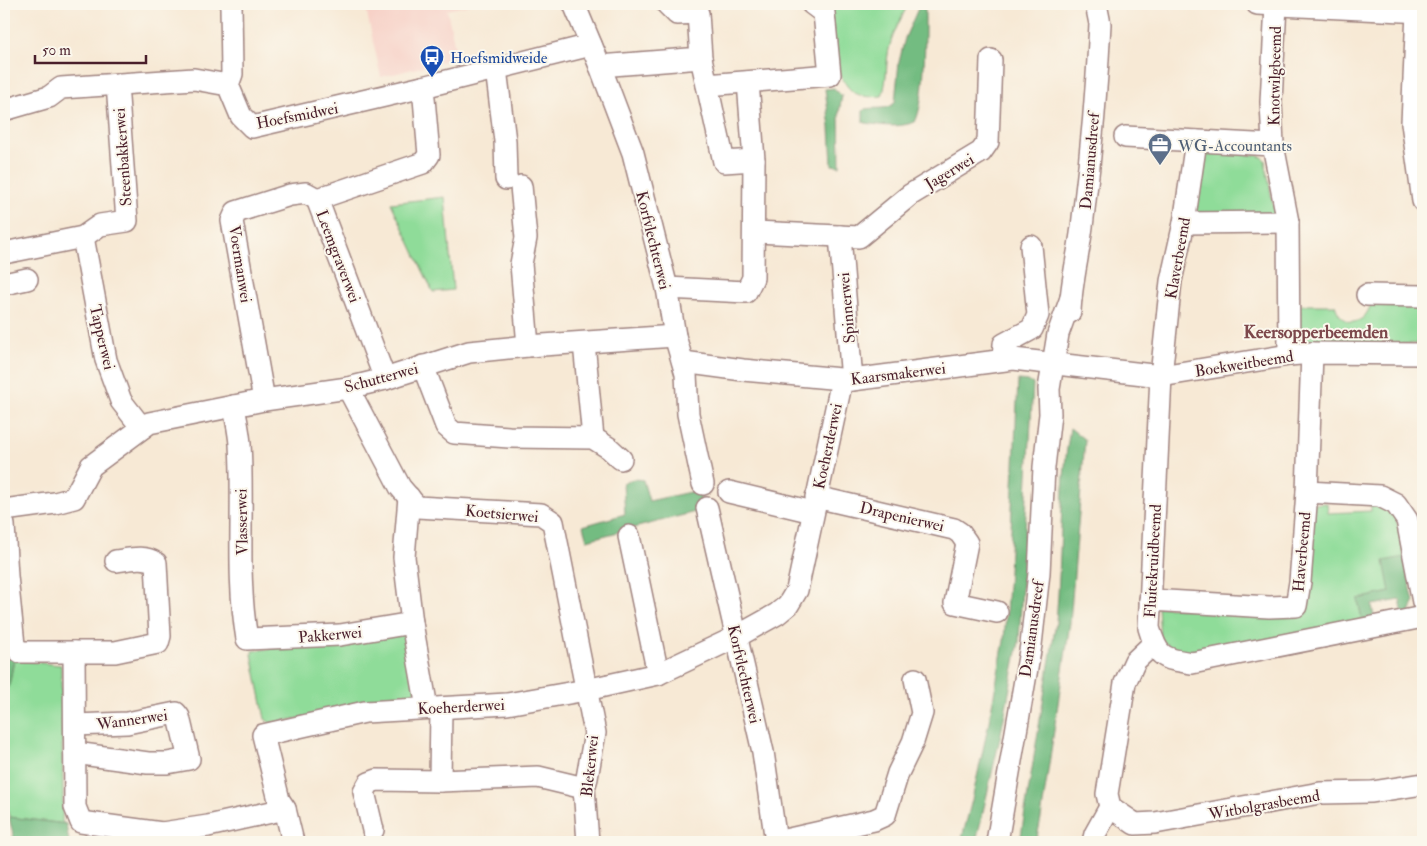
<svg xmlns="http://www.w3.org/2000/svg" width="1427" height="846" viewBox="0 0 1427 846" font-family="'IM FELL Double Pica',serif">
  <rect width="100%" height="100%" fill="#fbf7ec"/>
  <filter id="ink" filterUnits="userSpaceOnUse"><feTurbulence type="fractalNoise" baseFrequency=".02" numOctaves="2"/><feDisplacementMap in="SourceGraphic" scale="10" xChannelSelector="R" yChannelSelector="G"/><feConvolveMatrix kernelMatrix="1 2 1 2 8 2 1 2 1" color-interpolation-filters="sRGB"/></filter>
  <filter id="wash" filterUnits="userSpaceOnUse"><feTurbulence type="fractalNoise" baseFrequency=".0096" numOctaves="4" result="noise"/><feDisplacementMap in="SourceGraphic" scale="20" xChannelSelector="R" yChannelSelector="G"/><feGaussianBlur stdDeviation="1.12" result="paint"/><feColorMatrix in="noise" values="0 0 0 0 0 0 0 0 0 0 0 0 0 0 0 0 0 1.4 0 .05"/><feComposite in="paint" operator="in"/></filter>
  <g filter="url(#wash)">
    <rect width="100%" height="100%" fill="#f7e9d5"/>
    <polygon fill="#f7d1c7" points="365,4 473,4 447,10 457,58 381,77"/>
    <g fill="#8fdc99" stroke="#6c7e62">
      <path d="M821,4H908C902,17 894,31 890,45C885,62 888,80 882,96C872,97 861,98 852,91C835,78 827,26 821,4Z"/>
      <polygon points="1206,153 1255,155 1262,157 1265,160 1275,216 1195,213 1202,155"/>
      <polygon points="445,197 453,290 433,292 391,203"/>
      <path d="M1371,303L1416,305L1418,312V344H1299L1296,305H1335C1342,329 1365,327 1371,303Z"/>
      <path d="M1371,501L1396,517L1404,557L1390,592L1358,599L1362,620L1192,654C1155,643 1161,643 1158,607L1293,613L1308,504L1327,503L1328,513L1371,511Z"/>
      <polygon points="403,629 419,699 270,723 265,719 252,654 253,651"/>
      <polygon points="14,660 61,665 63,795 62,822 66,824 9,817 4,788 4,692 9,685"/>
    </g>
    <g fill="#73bc81" stroke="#5e6e56">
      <path d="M920,4H925C925,29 926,102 915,122C898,128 884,126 866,123L863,122V111L865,109C875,107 889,111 895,102L899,62L905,38Z"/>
      <polygon points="834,88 842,96 839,113 840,166 832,165 830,127 825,89"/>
      <polygon points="1018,380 1028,381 1033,384 1019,642 1000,738 976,842 961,842 972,800 988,727 1004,641 1009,572"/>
      <path d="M1070,428L1085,440L1070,623L1041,818L1036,842H1020L1056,622C1062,557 1059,492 1070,428Z"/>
      <polygon points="635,479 643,480 649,501 699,490 703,510 587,540 583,526 625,514 623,483"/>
      <polygon points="1404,557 1414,602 1410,613 1403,614 1400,600 1372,605 1374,618 1362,620 1358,599 1390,592 1384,561"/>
      <polygon points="4,654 9,654 14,660 9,685 4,692"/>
      <polygon points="9,817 66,824 69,842 45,842 14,839"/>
    </g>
  </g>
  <g filter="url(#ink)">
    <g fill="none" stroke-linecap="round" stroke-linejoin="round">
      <defs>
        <g id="minor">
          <polyline points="574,4 600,66 633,153 667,288 675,336 686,374 688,414 703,484"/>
          <polyline points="1257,4 1423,12"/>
          <polyline points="1276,5 1271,102 1273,145 1288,222 1289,355"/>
          <polyline points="1417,12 1412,123 1423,201"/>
          <polyline points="701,58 707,85 830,75 824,13 812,4"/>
          <polyline points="600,66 701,58 698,13 677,14 667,4"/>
          <polyline points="496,69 505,141 506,179"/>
          <polyline points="228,85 232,74 231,4"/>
          <polyline points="707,85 724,162 754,160"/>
          <polyline points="4,110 49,97 61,88 194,79 228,85 241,116 252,127 423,87 591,45"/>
          <polyline points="1125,137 1273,145"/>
          <path d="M1196,141L1184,223L1171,281L1161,376L1149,628C1158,657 1162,659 1192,663L1423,617"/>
          <polyline points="521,186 526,238 521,264 528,346"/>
          <polyline points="1184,223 1288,222"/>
          <polyline points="754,232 859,237 910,195 981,152 988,142 991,60"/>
          <polyline points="840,236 852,380"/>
          <polyline points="83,237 106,360 121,401 142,428"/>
          <polyline points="4,253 83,237 100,225 127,221 117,84"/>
          <polyline points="4,284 27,279"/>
          <polyline points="667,288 746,292 753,278 754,160 748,82"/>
          <polyline points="1367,295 1423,296"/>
          <path d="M1070,312C1071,281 1080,250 1083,218C1091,154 1097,89 1100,24L1096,4"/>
          <polyline points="584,343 593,438"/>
          <polyline points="1003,360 1004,344 1032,329 1038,315 1031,246"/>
          <polyline points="683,362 743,370 852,380 1013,359 1161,376 1289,355 1312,353 1423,354"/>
          <polyline points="423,366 446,426 454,433 509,437 593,438 609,448 621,459"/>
          <polyline points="385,379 317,199 423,163 429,155 423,87"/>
          <polyline points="348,388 400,487 417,507 541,514 553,522 595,733 587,778 584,788 588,842"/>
          <polyline points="264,400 232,221 236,212 290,195 306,193 317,199"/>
          <path d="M234,406C236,419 239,431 240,444C244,509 236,574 247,639L340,635L412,623"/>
          <polyline points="729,492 813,512"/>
          <polyline points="1307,492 1380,496 1396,504 1407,520 1423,602"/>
          <polyline points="409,497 404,557 412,623 427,708"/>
          <polyline points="816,497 954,529 960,533 967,543 955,603 997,612"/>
          <polyline points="707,508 763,752 776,842"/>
          <polyline points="4,510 55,503 74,498 91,466 149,423 264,400 348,388 385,379 469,352 528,346 675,336"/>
          <path d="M4,525L7,576L14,645L20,652H115L158,643L160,636L156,563C144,555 130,559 116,561"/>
          <polyline points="629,536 658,674"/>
          <polyline points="1150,600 1269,607 1296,606 1300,582 1307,492 1312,353"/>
          <polyline points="1154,643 1135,661 1125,683 1107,794 1110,807 1135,824 1155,823 1320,793 1372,792 1423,784"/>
          <polyline points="74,652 75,807 81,822 162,833 208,826 285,809"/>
          <polyline points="75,753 148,763 167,763 189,759 179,717 176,713 127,723 75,725"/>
          <polyline points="440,781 441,708"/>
          <polyline points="373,830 364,792 369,783 377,780 440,781 538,777 584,788"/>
          <polyline points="293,842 285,809 279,800 263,735 365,712 507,704 586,690 658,674 736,637 777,614 788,605 797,590 842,380"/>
          <polyline points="776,842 874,820 885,815 898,773 913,742 922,713 915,679"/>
          <polyline points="997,842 1031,645 1039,573 1044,467 1050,414 1049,389 1058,334 1071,298"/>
          <polyline points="1093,842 1095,834 1110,807"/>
        </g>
      </defs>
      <use href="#minor" stroke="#a08480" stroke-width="24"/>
      <use href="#minor" stroke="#fff" stroke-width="21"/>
    </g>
  </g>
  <defs>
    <symbol id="bus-pin" viewBox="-11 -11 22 30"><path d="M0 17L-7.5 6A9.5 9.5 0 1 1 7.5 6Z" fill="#1a4fb4" stroke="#fbf7ec"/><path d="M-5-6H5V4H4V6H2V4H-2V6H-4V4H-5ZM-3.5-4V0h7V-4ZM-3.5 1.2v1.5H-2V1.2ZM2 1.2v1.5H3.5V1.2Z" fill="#fff"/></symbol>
    <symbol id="office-pin" viewBox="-11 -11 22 30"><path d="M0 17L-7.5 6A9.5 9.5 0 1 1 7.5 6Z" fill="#5c6f8a" stroke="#fbf7ec"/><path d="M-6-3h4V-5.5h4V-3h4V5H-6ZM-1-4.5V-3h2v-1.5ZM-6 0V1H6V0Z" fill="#fff"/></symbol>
  </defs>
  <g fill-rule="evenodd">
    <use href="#bus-pin" x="418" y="43" width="28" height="38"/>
    <use href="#office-pin" x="1146" y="131" width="28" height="38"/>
  </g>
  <g text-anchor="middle" stroke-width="4" stroke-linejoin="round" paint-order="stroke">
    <g font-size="16" fill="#164399" stroke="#fbf7ec" text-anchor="start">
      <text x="450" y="63">Hoefsmidweide</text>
    </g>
    <g font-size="16" fill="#4a1f2b" stroke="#fbf7ec">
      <text transform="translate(1274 76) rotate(-89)" y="6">Knotwilgbeemd</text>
      <text transform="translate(297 115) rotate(-11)" y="6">Hoefsmidwei</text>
      <text transform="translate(122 157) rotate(-94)" y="6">Steenbakkerwei</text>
      <text transform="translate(1089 161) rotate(-85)" y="6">Damianusdreef</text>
      <text transform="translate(949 171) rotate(-31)" y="6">Jagerwei</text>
      <text transform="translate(654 240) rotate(76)" y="6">Korfvlechterwei</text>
      <text transform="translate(339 256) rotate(69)" y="6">Leemgraverwei</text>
      <text transform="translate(1177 258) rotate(-80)" y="6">Klaverbeemd</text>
      <text transform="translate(241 264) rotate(81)" y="6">Voermanwei</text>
      <text transform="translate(846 308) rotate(-95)" y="6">Spinnerwei</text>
      <text transform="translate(103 337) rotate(77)" y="6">Tapperwei</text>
      <text transform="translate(1244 363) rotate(-9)" y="6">Boekweitbeemd</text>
      <text transform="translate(898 373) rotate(-7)" y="6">Kaarsmakerwei</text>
      <text transform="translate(381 377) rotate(-15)" y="6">Schutterwei</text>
      <text transform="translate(827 446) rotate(-78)" y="6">Koeherderwei</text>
      <text transform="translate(502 513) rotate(5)" y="6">Koetsierwei</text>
      <text transform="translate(902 516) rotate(13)" y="6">Drapenierwei</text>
      <text transform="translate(241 522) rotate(-91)" y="6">Vlasserwei</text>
      <text transform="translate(1301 552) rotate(-85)" y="6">Haverbeemd</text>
      <text transform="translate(1152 561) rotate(-87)" y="6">Fluitekruidbeemd</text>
      <text transform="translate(1031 629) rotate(-82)" y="6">Damianusdreef</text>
      <text transform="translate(330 634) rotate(-5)" y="6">Pakkerwei</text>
      <text transform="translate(745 674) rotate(77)" y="6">Korfvlechterwei</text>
      <text transform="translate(461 706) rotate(-3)" y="6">Koeherderwei</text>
      <text transform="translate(132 719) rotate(-8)" y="6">Wannerwei</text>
      <text transform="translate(589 766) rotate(-84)" y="6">Blekerwei</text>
      <text transform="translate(1264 804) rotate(-10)" y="6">Witbolgrasbeemd</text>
    </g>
    <g font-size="16" fill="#4e5e75" stroke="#fbf7ec" text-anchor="start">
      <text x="1178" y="151">WG-Accountants</text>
    </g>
    <g font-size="18" font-weight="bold" fill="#7d484c" stroke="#fbf7ec">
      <text x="1316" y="338">Keersopperbeemden</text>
    </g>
  </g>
  <rect width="1427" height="846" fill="none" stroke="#fbf7ec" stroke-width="20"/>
  <path d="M35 55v8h111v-8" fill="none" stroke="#4a1f2b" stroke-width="2.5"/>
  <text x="42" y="55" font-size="15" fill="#4a1f2b" stroke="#fbf7ec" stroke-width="4" paint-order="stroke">50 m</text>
</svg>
